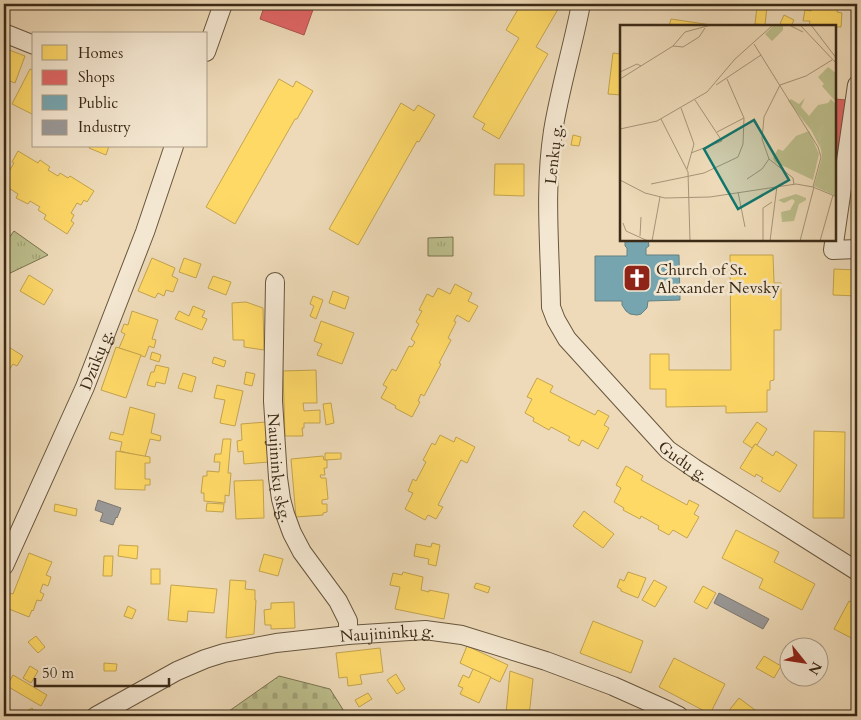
<svg xmlns="http://www.w3.org/2000/svg" width="861" height="720" viewBox="0 0 861 720" font-family="Cardo,serif">
  <defs>
    <pattern id="grass-tufts" width="24" height="20" patternUnits="userSpaceOnUse" patternTransform="scale(1.25)"><rect width="24" height="20" fill="#bcbe8c"/><path d="M3 7l-1-3M5 7V3M7 7l1-3M15 17l-1-3M17 17v-4M19 17l1-3" fill="none" stroke="#a2a378"/></pattern>
    <pattern id="cemetery-stones" width="16" height="16" patternUnits="userSpaceOnUse" patternTransform="scale(1.25)"><rect width="16" height="16" fill="#bcbe8c"/><path d="M2 7V4a2 2 0 0 1 4 0v3zM10 15v-3a2 2 0 0 1 4 0v3z" fill="#a2a378"/></pattern>
  </defs>
  <rect width="100%" height="100%" fill="#eedab8"/>
  <filter id="stains"><feTurbulence type="fractalNoise" baseFrequency=".004" numOctaves="4"/><feColorMatrix values="0 0 0 0 .2 0 0 0 0 .09 0 0 0 0 .02 0 0 0 .5 -.17"/></filter>
  <radialGradient id="worn" r=".72"><stop offset=".6" stop-color="#630" stop-opacity="0"/><stop offset="1" stop-color="#630" stop-opacity=".3"/></radialGradient>
  <g fill="url(#grass-tufts)" stroke="#7c7451">
    <polygon points="14,231 48,255 4,276 4,245"/>
    <polygon points="453,237 453,256 428,256 428,238"/>
  </g>
  <polygon fill="url(#cemetery-stones)" stroke="#7c7451" points="279,676 330,689 347,716 222,716"/>
  <g fill="#ffd966" stroke="#c4a44e">
    <polygon points="521,4 561,4 536,47 548,54 499,139 482,129 485,124 473,117 519,38 506,30"/>
    <polygon points="812,4 826,4 838,5 837,12 842,13 841,27 809,26 810,21 803,21 805,10 811,11"/>
    <polygon points="757,6 767,6 765,25 755,24"/>
    <polygon points="784,15 794,20 791,26 786,26 780,24"/>
    <polygon points="671,19 718,26 669,26"/>
    <polygon points="4,48 25,56 15,83 4,79"/>
    <polygon points="613,53 621,54 621,95 608,94"/>
    <polygon points="30,69 34,71 34,111 32,114 12,104"/>
    <polygon points="279,79 293,87 296,81 313,91 297,119 295,119 235,224 206,207"/>
    <polygon points="401,103 414,111 418,105 435,115 419,142 417,141 358,245 329,229"/>
    <polygon points="573,135 581,137 579,146 571,145"/>
    <polygon points="90,146 109,146 106,155 89,148"/>
    <polygon points="18,151 38,163 40,160 50,167 48,170 58,176 60,173 68,178 70,176 94,191 87,202 84,200 81,205 77,203 71,213 74,215 71,221 74,223 67,234 44,219 46,215 38,210 40,207 30,201 28,204 16,198 18,194 4,185 4,175 6,172 8,173 14,163 12,162"/>
    <polygon points="856,158 857,158 857,188 856,188 857,180 853,180"/>
    <polygon points="495,164 524,164 524,196 494,195"/>
    <polygon points="730,255 773,255 774,283 781,283 781,330 774,330 774,380 770,381 770,390 767,390 767,412 726,413 726,406 666,407 666,389 650,389 650,354 669,354 669,370 731,370"/>
    <polygon points="152,258 175,268 172,276 178,279 173,292 166,290 164,296 158,293 155,298 138,291"/>
    <polygon points="184,258 201,264 196,278 179,272"/>
    <polygon points="834,269 857,270 857,296 833,295"/>
    <polygon points="29,275 53,290 44,305 20,291"/>
    <polygon points="213,276 231,282 226,295 208,288"/>
    <polygon points="455,284 472,293 468,301 478,306 469,322 457,315 454,321 456,322 448,338 451,340 439,363 441,364 424,396 421,394 418,401 420,402 412,417 395,408 396,406 381,398 387,387 383,385 392,369 396,371 409,346 412,347 415,342 411,339 419,324 416,322 422,311 419,310 427,294 433,297 438,288 450,294"/>
    <polygon points="333,291 349,297 345,309 329,303"/>
    <polygon points="313,296 323,300 316,319 310,316 314,306 310,304"/>
    <polygon points="246,302 263,308 264,350 244,347 244,340 233,340 232,303"/>
    <polygon points="193,306 205,311 202,317 207,319 202,330 175,319 179,311 189,316"/>
    <polygon points="132,311 158,320 152,339 156,340 154,348 149,346 145,357 119,348 125,334 121,332 124,324 128,325"/>
    <polygon points="321,321 354,333 342,364 317,355 322,344 314,341"/>
    <polygon points="4,344 23,356 17,366 13,364 9,370 6,368 4,371"/>
    <polygon points="116,347 141,355 126,398 101,390"/>
    <polygon points="152,352 161,355 159,362 150,359"/>
    <polygon points="214,357 226,361 224,367 212,363"/>
    <polygon points="156,365 169,368 165,384 156,382 155,387 147,385 151,372 154,372"/>
    <polygon points="316,370 317,403 303,403 304,411 320,410 320,423 304,423 304,428 302,428 303,436 285,436 283,371"/>
    <polygon points="246,372 255,374 252,386 244,384"/>
    <polygon points="183,373 196,377 192,392 178,388"/>
    <polygon points="537,378 553,386 550,392 595,415 598,410 609,416 604,425 609,428 598,449 582,440 579,446 568,440 570,437 551,427 549,430 533,421 534,418 525,413 532,399 527,397"/>
    <polygon points="217,385 243,391 235,426 220,423 225,400 214,398"/>
    <polygon points="331,403 334,423 326,425 323,404"/>
    <polygon points="130,407 155,414 151,433 161,436 160,441 150,439 145,457 120,451 122,442 109,439 111,432 123,435"/>
    <polygon points="266,422 269,462 244,464 243,451 238,452 237,441 242,440 241,424"/>
    <polygon points="757,422 767,429 757,445 755,444 752,448 743,442"/>
    <polygon points="814,431 845,432 844,518 813,518"/>
    <polygon points="440,435 454,442 456,437 475,447 467,463 461,460 438,505 443,507 436,519 428,515 425,520 405,509 413,493 408,491 413,479 416,481 426,462 423,460 432,443 435,445"/>
    <polygon points="223,439 231,439 228,473 231,473 229,496 225,495 225,503 204,501 204,493 201,493 203,476 207,476 207,471 219,472 220,462 214,462 215,454 221,454"/>
    <polygon points="755,444 773,456 776,451 797,465 780,492 761,481 763,478 756,474 755,477 740,468"/>
    <polygon points="116,451 150,457 150,463 145,463 145,479 150,479 150,485 145,485 145,490 115,489"/>
    <polygon points="325,453 341,453 341,459 325,460"/>
    <polygon points="323,456 324,460 327,460 327,468 324,468 325,475 320,475 321,478 326,478 328,499 322,500 322,504 327,504 327,512 323,513 323,515 296,517 291,459"/>
    <polygon points="626,466 643,476 641,480 687,505 689,500 699,505 694,514 699,517 687,538 673,530 669,535 658,529 659,526 641,516 640,519 623,510 624,508 614,502 621,488 616,485"/>
    <polygon points="263,480 264,518 236,519 234,481"/>
    <polygon points="207,503 224,504 223,512 206,511"/>
    <polygon points="55,504 77,509 76,516 54,511"/>
    <polygon points="584,511 614,534 603,548 573,526"/>
    <rect x="853" y="515" width="4" height="33"/>
    <polygon points="736,530 779,552 774,562 815,584 802,610 759,588 763,579 722,558"/>
    <polygon points="432,543 440,545 436,566 428,564 429,559 414,556 416,544 431,547"/>
    <polygon points="119,545 138,546 137,559 118,556"/>
    <polygon points="29,553 52,562 46,575 51,577 48,586 43,584 40,592 44,594 41,601 37,600 33,611 32,610 29,617 4,607 4,598 6,592 13,594"/>
    <polygon points="264,554 283,559 278,576 259,571"/>
    <polygon points="104,556 113,556 112,576 103,576"/>
    <rect x="151" y="569" width="9" height="15"/>
    <polygon points="403,572 423,577 421,590 429,592 429,590 449,594 444,619 395,609 400,587 390,585 393,573 402,575"/>
    <polygon points="628,572 646,578 638,598 621,591 621,589 617,587 620,579 624,581"/>
    <polygon points="230,580 246,581 245,589 255,590 255,600 256,600 254,634 226,638"/>
    <polygon points="654,580 667,587 655,607 642,600"/>
    <polygon points="476,583 490,587 488,593 474,588"/>
    <polygon points="171,585 217,589 214,613 188,611 187,622 168,620"/>
    <polygon points="703,586 716,593 707,609 694,602"/>
    <polygon points="849,601 857,605 857,641 834,629"/>
    <polygon points="294,602 295,628 271,629 271,625 265,625 264,610 271,609 271,603"/>
    <polygon points="128,606 136,610 132,619 124,616"/>
    <polygon points="593,621 643,641 631,673 580,653"/>
    <polygon points="36,636 45,647 38,653 28,642"/>
    <polygon points="467,646 508,665 500,682 460,663"/>
    <polygon points="380,648 383,672 360,675 362,684 348,686 347,677 339,678 336,653"/>
    <polygon points="764,656 781,666 774,678 756,668"/>
    <polygon points="674,658 725,684 710,714 659,687"/>
    <polygon points="104,663 117,664 116,671 104,671"/>
    <polygon points="30,666 38,671 31,683 23,678"/>
    <polygon points="473,669 491,677 479,703 460,694 463,688 458,686 463,675 469,678"/>
    <polygon points="510,671 533,679 529,716 506,714"/>
    <polygon points="396,674 405,689 397,694 387,680"/>
    <polygon points="13,675 47,695 41,706 7,686"/>
    <polygon points="368,693 372,699 359,707 355,700"/>
    <polygon points="739,698 763,716 731,716 727,713"/>
    <polygon points="32,708 38,716 19,716"/>
  </g>
  <g fill="#e06666" stroke="#ae544e">
    <polygon points="265,4 315,4 304,35 260,19"/>
    <polygon points="835,99 846,100 836,165 835,165"/>
  </g>
  <polygon fill="#76a5af" stroke="#648081" points="625,240 648,240 649,246 646,248 646,255 679,255 680,300 648,301 647,308 641,314 637,315 630,314 626,311 622,305 622,301 595,301 595,256 627,256 627,248 625,246"/>
  <g fill="#999" stroke="#7d7872">
    <polygon points="98,500 121,508 117,518 116,517 113,525 100,521 103,513 95,510"/>
    <polygon points="719,593 769,619 763,629 714,603"/>
  </g>
  <g fill="none" stroke-linecap="round" stroke-linejoin="round">
    <defs>
      <g id="street">
        <path id="s1" d="M581,4C573,46 560,88 553,131C544,189 550,248 551,307L556,320L567,339L668,450L694,468L857,571"/>
        <polyline points="4,33 34,45"/>
        <polyline points="206,52 223,4"/>
        <polyline points="857,85 833,250 857,249"/>
        <path id="s2" d="M275,282L273,401L278,478L281,499L285,514L292,533L302,552L338,601L348,621V635"/>
        <path id="s3" d="M4,566L85,387L145,232L174,146"/>
        <path id="s4" d="M96,716L177,671L205,659L224,653L276,643L348,635L425,630L462,635L546,661L613,686L669,711L679,716"/>
      </g>
    </defs>
    <use href="#street" stroke="#68563e" stroke-width="20"/>
    <use href="#street" stroke="#f4e7d1" stroke-width="18"/>
  </g>
  <defs>
    <symbol id="church-square" viewBox="-11 -11 22 22"><rect x="-9" y="-9" width="18" height="18" rx="4" fill="#8f2418" stroke="#f4e7d1"/><path d="M-1.2-6h2.4v3.5h3.3v2.4h-3.3V6h-2.4V-.1h-3.3v-2.4h3.3Z" fill="#fff"/></symbol>
  </defs>
  <g fill-rule="evenodd">
    <use href="#church-square" x="621" y="262" width="32" height="32"/>
  </g>
  <g text-anchor="middle" stroke-width="5" stroke-linejoin="round" paint-order="stroke">
    <g font-size="16" fill="#3b2a16" stroke="#f4e7d1">
      <text transform="translate(553 154) rotate(-84)" y="6">Lenkų g.</text>
      <text dy="6" stroke="none"><textPath href="#s3" startOffset="226">Dzūkų g.</textPath></text>
      <text dy="6" stroke="none"><textPath href="#s1" startOffset="511">Gudų g.</textPath></text>
      <text dy="6" stroke="none"><textPath href="#s2" startOffset="186">Naujininkų skg.</textPath></text>
      <text dy="6" stroke="none"><textPath href="#s4" startOffset="308">Naujininkų g.</textPath></text>
    </g>
    <g font-size="16" fill="#3b2a16" stroke="#f4e7d1" text-anchor="start">
      <text x="656" y="275">Church of St.<tspan x="656" dy="18">Alexander Nevsky</tspan></text>
    </g>
  </g>
  <g transform="translate(620 25)">
    <rect width="216" height="216" fill="#eedab8"/>
    <path d="M154,0H163V5L152,16L145,9ZM185,73L181,82L189,91L198,80L208,78L211,74L216,79V101H203L199,110L201,124L191,105L168,76L171,74L179,79ZM176,169L186,173V175L179,179L174,196L162,197L161,187L170,185L175,176L172,174L164,178L158,175Z" fill="#bcbe8c"/>
    <path d="M203,101H216V171L194,161L202,132L199,110ZM189,106L199,129L193,155L155,137L153,133L158,124L163,126L176,111Z" fill="#bcbe8c"/>
    <path d="M208,42L216,48V77L202,61L204,59L198,52Z" fill="#bcbe8c"/>
    <path fill="none" stroke="#a69477" stroke-width="1" d="M169,0L183,7M180,0L217,39M191,0L217,34M134,19L198,122L201,132L193,162M53,21L63,22L79,12L85,3M0,47L17,39L21,41M0,54L53,21L65,7L91,0M96,60L141,30M160,60L144,92L142,114L149,134L173,153L174,160M160,60L186,51L212,35M61,83L74,119L67,144M41,94L68,147L70,216M0,104L37,96L87,67L115,34L153,0M97,107L124,93M71,128L102,116L75,75M127,154L142,144L149,134M0,155L25,168L45,173L90,172L176,159L193,162L217,172M31,159L84,148L118,132L123,119L124,93L107,54M118,167L125,202M3,198L6,206L28,216M20,211L21,192M32,216L40,172M143,216V183L152,177M150,216L157,161M180,216L194,162M200,216L213,170"/>
    <path fill="#0f766e" fill-opacity="0.15" stroke="#0f766e" stroke-width="2.5" d="M134,95L169,155L118,184L84,124Z"/>
    <rect width="216" height="216" fill="none" stroke="#3b2a16" stroke-width="2.5"/>
  </g>
  <rect width="861" height="720" fill="none" stroke="#eedab8" stroke-width="20"/>
  <rect x="5" y="5" width="851" height="710" fill="none" stroke="#3b2a16" stroke-width="2.5"/>
  <rect x="10" y="10" width="841" height="700" fill="none" stroke="#3b2a16"/>
  <rect x="32" y="32" width="175" height="115" fill="#f4e7d1" stroke="#aa9b86"/>
  <rect x="42" y="45" width="25" height="15" fill="#ffd966" stroke="#aa9b86"/>
  <text x="78" y="58" font-size="15" fill="#3b2a16">Homes</text>
  <rect x="42" y="70" width="25" height="15" fill="#e06666" stroke="#aa9b86"/>
  <text x="78" y="82" font-size="15" fill="#3b2a16">Shops</text>
  <rect x="42" y="95" width="25" height="15" fill="#76a5af" stroke="#aa9b86"/>
  <text x="78" y="108" font-size="15" fill="#3b2a16">Public</text>
  <rect x="42" y="120" width="25" height="15" fill="#999999" stroke="#aa9b86"/>
  <text x="78" y="132" font-size="15" fill="#3b2a16">Industry</text>
  <g transform="translate(804 662) rotate(120)"><circle r="24" fill="#f4e7d1" stroke="#aa9b86"/>
  <path d="M0-4L9 19L0 12L-9 19Z" fill="#8f2418"/>
  <text y="-8" font-size="14" font-weight="bold" text-anchor="middle" fill="#3b2a16">N</text>
  </g>
  <path d="M35 678v8h134v-8" fill="none" stroke="#3b2a16" stroke-width="2.5"/>
  <text x="42" y="678" font-size="15" fill="#3b2a16" stroke="#f4e7d1" stroke-width="4" paint-order="stroke">50 m</text>
  <rect width="100%" height="100%" filter="url(#stains)"/>
  <rect width="100%" height="100%" fill="url(#worn)"/>
</svg>
